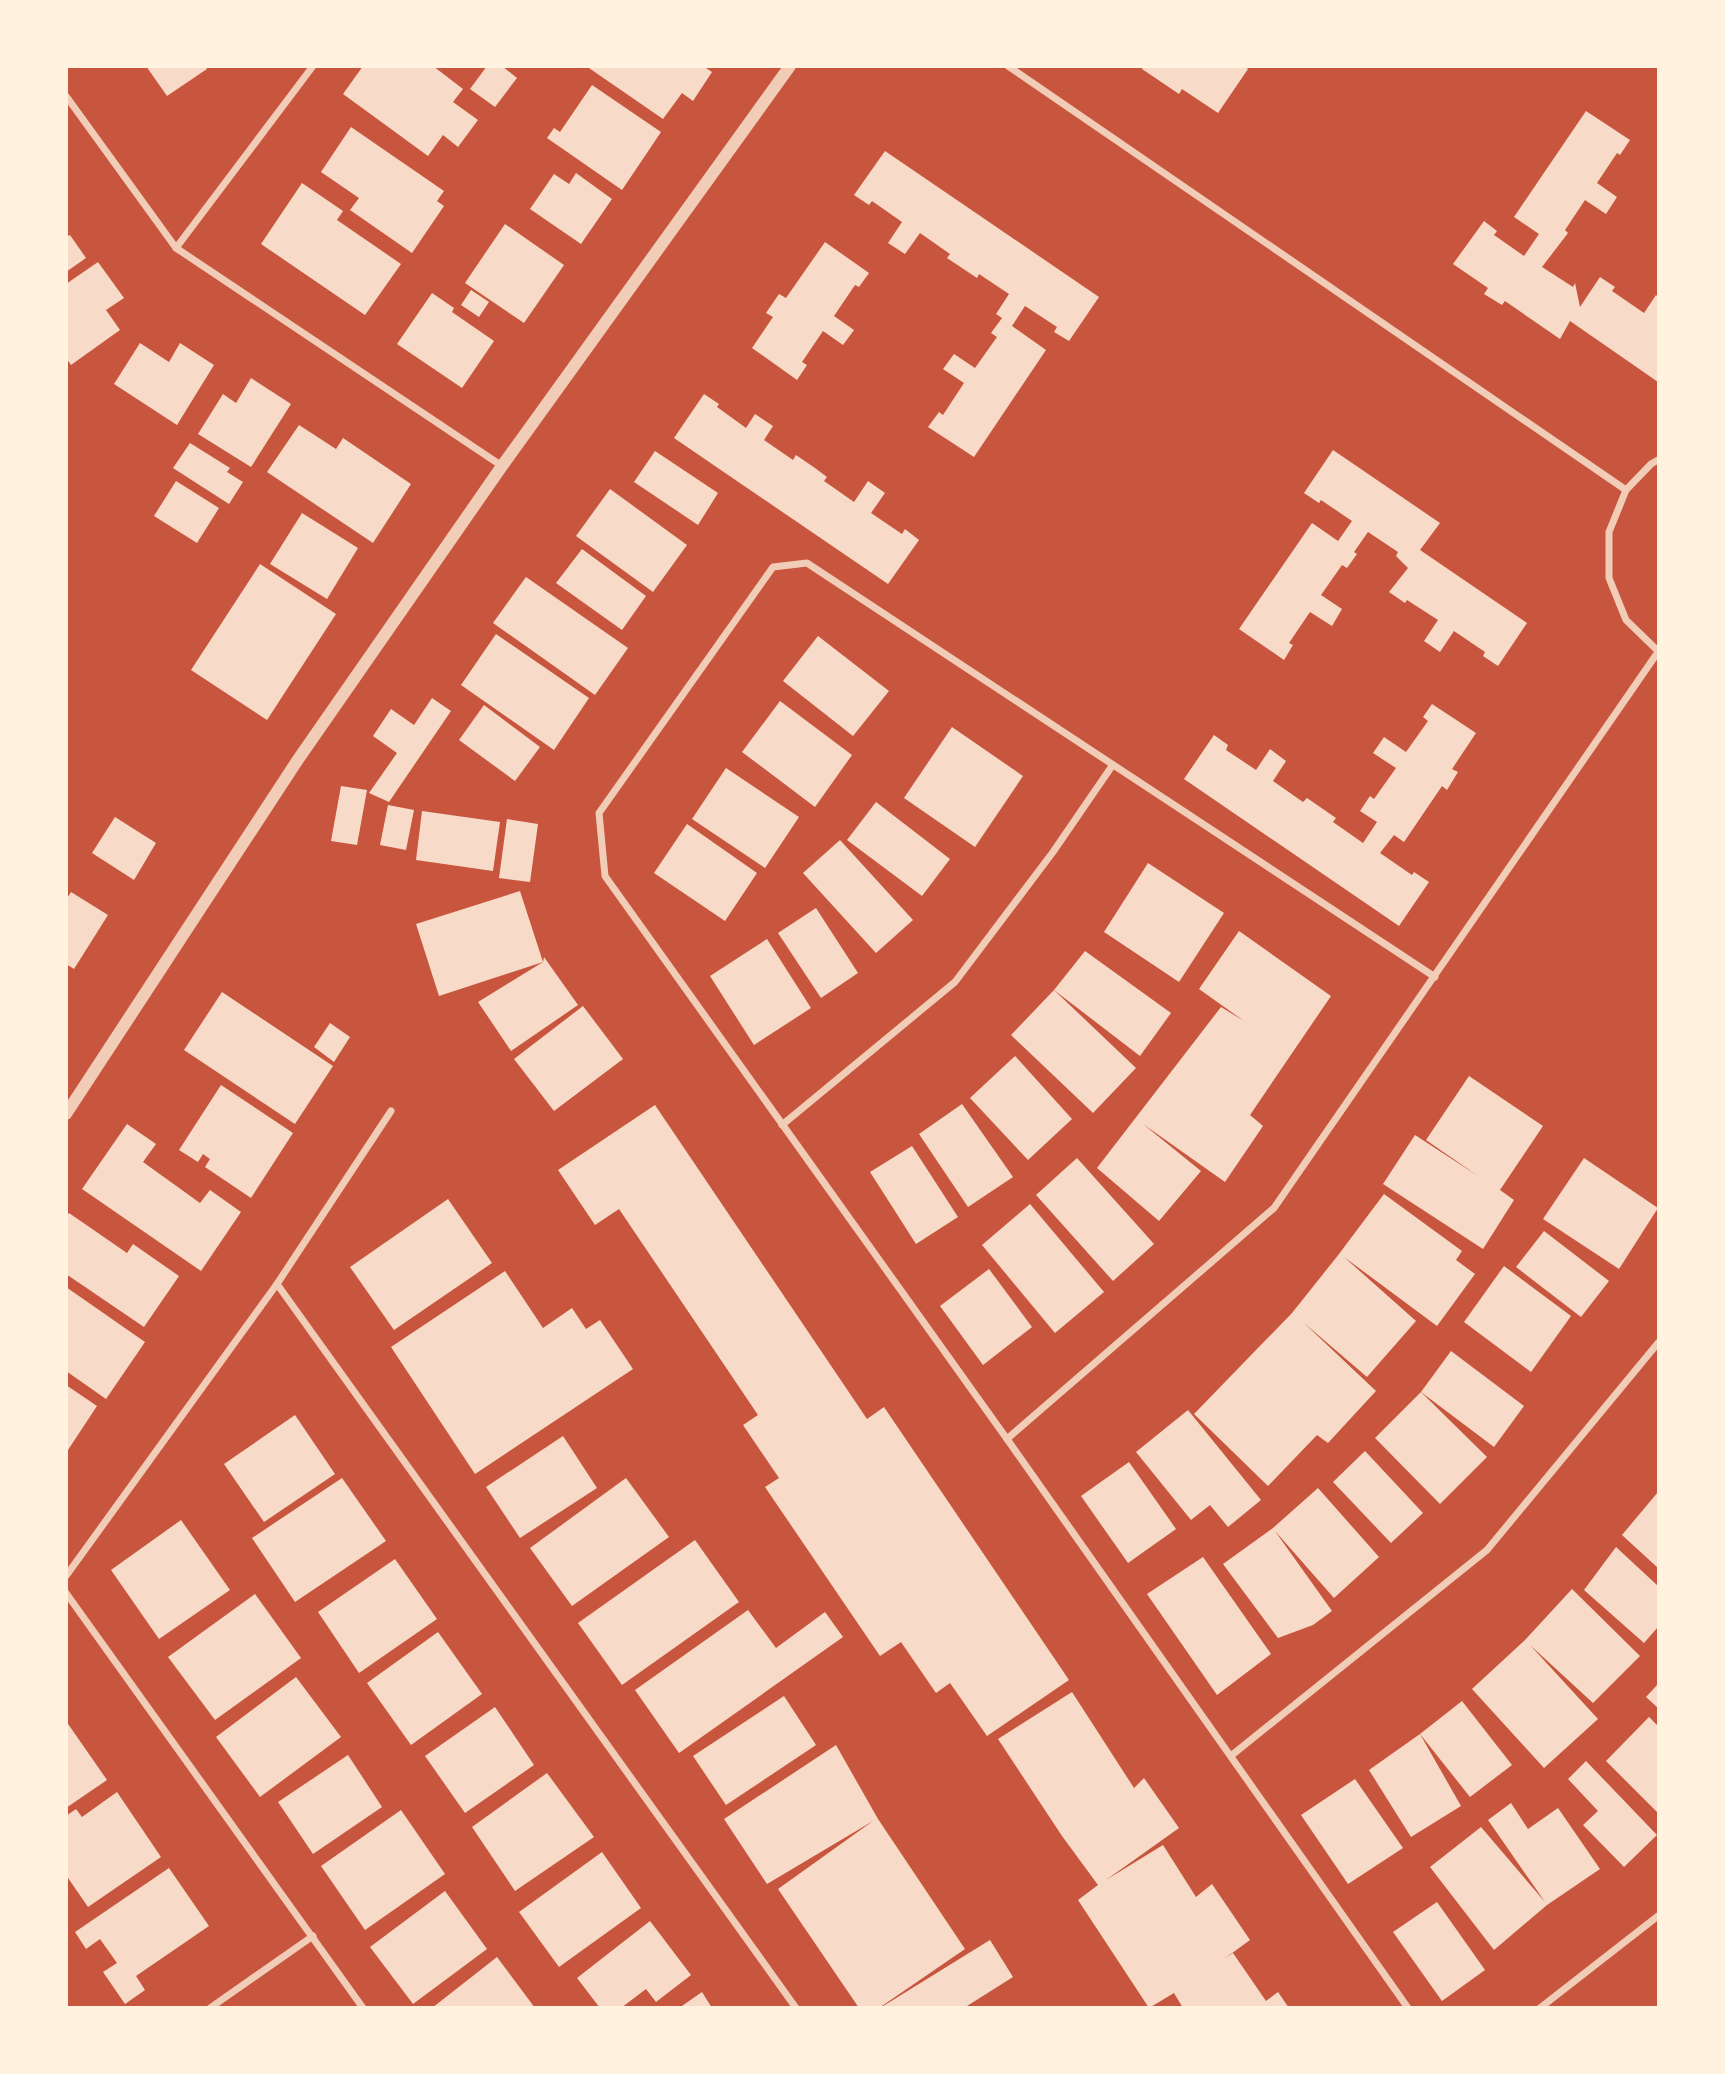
<svg xmlns="http://www.w3.org/2000/svg" width="1725" height="2074" viewBox="0 0 1725 2074" font-family="Figtree,sans-serif">
  <rect width="100%" height="100%" fill="#c8553d"/>
  <g fill="#f7dbc8">
    <polygon points="146,66 205,66 207,69 167,96"/>
    <polygon points="363,66 433,66 463,89 453,102 478,120 458,147 443,135 428,156 343,94"/>
    <polygon points="487,66 502,66 517,78 495,107 470,89"/>
    <polygon points="586,66 703,66 712,72 693,101 682,93 663,119"/>
    <polygon points="1143,66 1244,66 1248,69 1218,113 1182,89 1179,94 1142,69"/>
    <polygon points="592,85 661,132 622,190 547,138 554,128 560,132"/>
    <polygon points="1586,111 1630,140 1620,155 1617,153 1597,183 1617,197 1606,214 1585,200 1565,230 1568,233 1542,267 1573,287 1575,283 1580,307 1600,277 1615,287 1612,291 1644,313 1656,295 1658,297 1658,382 1570,321 1560,339 1505,301 1502,305 1484,294 1488,288 1453,264 1484,221 1497,231 1494,235 1524,256 1539,234 1514,217"/>
    <polygon points="351,127 444,191 437,201 444,206 412,253 350,210 359,198 321,172"/>
    <polygon points="885,151 1099,297 1069,341 1054,332 1057,327 1025,306 1012,326 1046,350 974,457 928,427 939,412 943,415 964,383 943,369 954,354 975,368 997,337 991,333 1002,318 996,314 1009,294 979,274 977,278 947,258 950,254 920,233 905,254 888,243 902,222 872,201 869,205 854,195"/>
    <polygon points="576,173 612,199 581,244 530,209 554,174 569,184"/>
    <polygon points="302,183 343,211 337,220 401,264 365,315 261,244"/>
    <polygon points="505,224 564,265 524,323 465,283"/>
    <polygon points="70,235 86,258 66,272 66,237"/>
    <polygon points="825,242 869,273 859,287 855,285 834,316 854,330 843,345 823,331 802,362 807,365 797,380 752,348 773,317 766,313 779,294 786,298"/>
    <polygon points="98,262 124,298 106,310 120,330 71,365 66,358 66,284"/>
    <polygon points="471,290 489,302 479,317 461,305"/>
    <polygon points="432,293 454,308 452,312 494,341 462,388 397,344"/>
    <polygon points="140,343 169,362 180,343 214,365 177,425 114,384"/>
    <polygon points="251,378 291,404 251,467 198,434 223,394 236,403"/>
    <polygon points="704,394 719,404 717,407 746,428 755,414 773,426 764,440 793,460 796,455 815,468 827,477 824,481 854,502 868,481 885,493 871,513 902,534 905,529 919,540 888,584 674,438"/>
    <polygon points="299,425 336,449 343,438 411,484 373,543 267,472"/>
    <polygon points="190,443 230,468 227,472 243,482 229,504 173,468"/>
    <polygon points="1333,450 1440,523 1420,550 1527,623 1498,666 1483,656 1485,652 1454,631 1440,652 1424,641 1438,620 1407,600 1405,603 1389,592 1408,568 1396,556 1398,552 1368,532 1354,552 1357,554 1347,568 1342,565 1321,595 1342,609 1332,626 1310,612 1289,643 1293,645 1284,660 1239,629 1312,523 1338,541 1352,521 1321,500 1319,503 1304,493"/>
    <polygon points="655,451 718,493 698,525 634,482"/>
    <polygon points="176,481 219,508 197,543 154,516"/>
    <polygon points="610,489 687,545 653,592 576,536"/>
    <polygon points="302,513 358,548 327,599 270,564"/>
    <polygon points="582,549 646,596 622,630 556,583"/>
    <polygon points="260,564 336,614 267,720 191,670"/>
    <polygon points="526,577 628,648 595,695 493,623"/>
    <polygon points="496,634 589,698 554,750 461,685"/>
    <polygon points="818,636 889,691 853,736 783,681"/>
    <polygon points="432,698 451,711 389,802 369,793 397,753 373,736 391,709 414,725"/>
    <polygon points="780,701 852,755 815,807 742,752"/>
    <polygon points="1432,704 1476,733 1452,769 1458,772 1447,790 1442,786 1404,842 1394,835 1380,853 1412,875 1414,872 1429,882 1399,926 1184,779 1214,735 1228,745 1226,750 1256,770 1270,749 1286,761 1273,781 1303,802 1307,798 1336,818 1333,822 1363,843 1377,822 1360,811 1370,796 1374,799 1396,768 1373,753 1384,737 1406,752 1428,721 1423,717"/>
    <polygon points="484,705 540,747 515,781 459,740"/>
    <polygon points="952,727 1023,776 975,847 904,798"/>
    <polygon points="726,768 799,817 765,868 692,819"/>
    <polygon points="341,786 367,790 357,845 331,841"/>
    <polygon points="876,802 950,859 922,896 847,840"/>
    <polygon points="388,805 414,810 406,850 380,845"/>
    <polygon points="422,811 500,822 493,871 416,860"/>
    <polygon points="115,817 156,843 134,880 92,853"/>
    <polygon points="507,819 538,824 530,882 499,878"/>
    <polygon points="687,824 757,873 725,921 654,873"/>
    <polygon points="840,840 913,920 876,953 803,873"/>
    <polygon points="1148,863 1224,913 1179,982 1104,932"/>
    <polygon points="520,891 543,962 544,957 578,1005 511,1051 478,1002 543,962 439,996 416,924"/>
    <polygon points="71,892 108,915 74,969 66,964 66,900"/>
    <polygon points="816,908 858,973 821,998 778,933"/>
    <polygon points="1239,931 1331,996 1250,1115 1263,1126 1225,1182 1143,1124 1201,1171 1159,1221 1097,1168 1221,1007 1244,1021 1199,989"/>
    <polygon points="767,939 811,1008 754,1045 710,976"/>
    <polygon points="1085,951 1171,1013 1140,1056 1054,990"/>
    <polygon points="1054,990 1136,1068 1093,1113 1011,1035"/>
    <polygon points="222,992 333,1066 295,1124 184,1050"/>
    <polygon points="583,1006 623,1059 554,1111 514,1059"/>
    <polygon points="330,1023 350,1037 334,1062 314,1047"/>
    <polygon points="1015,1056 1072,1119 1028,1160 970,1098"/>
    <polygon points="1469,1076 1543,1126 1500,1190 1514,1200 1483,1249 1383,1184 1415,1135 1478,1176 1426,1140"/>
    <polygon points="221,1085 293,1133 251,1198 205,1167 210,1159 203,1154 198,1162 179,1150"/>
    <polygon points="962,1104 1013,1177 968,1207 919,1134"/>
    <polygon points="655,1105 867,1419 884,1407 1069,1680 987,1736 950,1683 936,1693 901,1642 880,1656 765,1487 779,1478 743,1425 758,1415 619,1209 595,1225 558,1170"/>
    <polygon points="127,1124 156,1144 143,1162 200,1203 210,1190 241,1212 201,1271 82,1189"/>
    <polygon points="912,1146 958,1217 916,1244 870,1172"/>
    <polygon points="1077,1158 1154,1244 1113,1281 1036,1195"/>
    <polygon points="1584,1158 1658,1208 1619,1269 1543,1219"/>
    <polygon points="1384,1194 1462,1251 1456,1260 1475,1274 1437,1326 1344,1257 1416,1321 1367,1377 1304,1323 1376,1391 1328,1443 1317,1435 1268,1486 1194,1414 1292,1313 1339,1254"/>
    <polygon points="448,1199 492,1263 394,1330 350,1267"/>
    <polygon points="1030,1204 1104,1292 1055,1333 982,1245"/>
    <polygon points="69,1213 127,1253 133,1244 179,1276 144,1327 66,1274 66,1217"/>
    <polygon points="1544,1231 1609,1281 1581,1317 1516,1267"/>
    <polygon points="1504,1266 1571,1316 1531,1372 1464,1322"/>
    <polygon points="989,1269 1032,1327 983,1365 940,1306"/>
    <polygon points="505,1271 543,1328 572,1308 586,1329 600,1320 633,1369 475,1474 391,1347"/>
    <polygon points="66,1287 145,1342 106,1399 66,1371"/>
    <polygon points="1451,1351 1524,1406 1494,1447 1421,1392"/>
    <polygon points="66,1385 97,1406 66,1453"/>
    <polygon points="1421,1392 1487,1457 1440,1504 1375,1438"/>
    <polygon points="1188,1410 1261,1500 1228,1527 1210,1505 1191,1520 1136,1452"/>
    <polygon points="295,1415 335,1474 264,1522 224,1464"/>
    <polygon points="563,1436 597,1488 520,1538 486,1487"/>
    <polygon points="1365,1451 1423,1513 1391,1543 1333,1482"/>
    <polygon points="1129,1462 1176,1529 1128,1563 1081,1496"/>
    <polygon points="342,1478 386,1541 295,1602 252,1538"/>
    <polygon points="626,1478 669,1537 572,1606 530,1548"/>
    <polygon points="1318,1488 1379,1557 1334,1598 1275,1531 1332,1611 1313,1625 1278,1638 1223,1564 1273,1528"/>
    <polygon points="1658,1492 1658,1568 1622,1535"/>
    <polygon points="181,1520 230,1590 159,1639 111,1570"/>
    <polygon points="695,1540 739,1602 622,1685 578,1623"/>
    <polygon points="1616,1547 1658,1586 1658,1627 1644,1643 1584,1590"/>
    <polygon points="1203,1557 1271,1654 1217,1695 1147,1594"/>
    <polygon points="395,1559 437,1619 359,1673 318,1612"/>
    <polygon points="1572,1589 1640,1656 1593,1703 1530,1645 1598,1719 1544,1768 1472,1689 1525,1640"/>
    <polygon points="255,1594 301,1658 215,1720 168,1657"/>
    <polygon points="748,1610 776,1648 825,1612 843,1637 679,1753 635,1690"/>
    <polygon points="438,1632 482,1694 411,1745 367,1683"/>
    <polygon points="296,1677 341,1737 260,1797 216,1737"/>
    <polygon points="1658,1684 1658,1708 1646,1697"/>
    <polygon points="1072,1692 1134,1788 1144,1778 1179,1828 1106,1880 1163,1845 1196,1897 1212,1884 1250,1940 1224,1959 1233,1953 1266,2001 1278,1992 1289,2008 1183,2008 1174,1993 1149,2008 1078,1900 1098,1885 1062,1836 998,1739"/>
    <polygon points="784,1696 816,1745 726,1805 693,1756"/>
    <polygon points="1462,1701 1512,1765 1470,1797 1420,1734"/>
    <polygon points="495,1707 534,1765 465,1813 425,1756"/>
    <polygon points="1649,1717 1658,1726 1658,1813 1606,1761"/>
    <polygon points="66,1721 107,1780 66,1808"/>
    <polygon points="1420,1734 1461,1806 1411,1837 1369,1770"/>
    <polygon points="836,1745 878,1819 965,1949 879,2008 859,2008 778,1889 873,1821 767,1884 724,1819"/>
    <polygon points="348,1755 382,1807 313,1854 278,1802"/>
    <polygon points="1586,1761 1657,1835 1624,1867 1583,1825 1598,1811 1568,1779"/>
    <polygon points="547,1773 594,1837 515,1891 472,1827"/>
    <polygon points="1355,1779 1403,1848 1348,1884 1301,1815"/>
    <polygon points="117,1792 161,1857 88,1907 66,1875 66,1816 76,1809 82,1817"/>
    <polygon points="1511,1803 1528,1829 1558,1808 1600,1869 1547,1905 1494,1950 1430,1867 1481,1827 1545,1902 1488,1820"/>
    <polygon points="401,1810 445,1874 365,1930 321,1866"/>
    <polygon points="602,1852 641,1908 559,1967 519,1912"/>
    <polygon points="169,1868 209,1926 136,1976 145,1990 125,2004 103,1972 117,1963 100,1939 86,1949 75,1932"/>
    <polygon points="445,1891 487,1949 413,2004 370,1947"/>
    <polygon points="1437,1902 1485,1970 1442,2001 1393,1932"/>
    <polygon points="650,1921 691,1975 656,2002 646,1989 621,2008 600,2008 577,1978"/>
    <polygon points="990,1940 1013,1977 967,2006 968,2008 880,2008"/>
    <polygon points="497,1957 535,2008 432,2008"/>
    <polygon points="702,1992 712,2008 679,2008"/>
  </g>
  <g fill="none" stroke-linecap="round" stroke-linejoin="round">
    <g stroke="#f1ccb7" stroke-width="7">
      <polyline points="1008,66 1626,490"/>
      <polyline points="66,96 176,248 502,466"/>
      <polyline points="176,248 313,66"/>
      <polyline points="1658,460 1651,464 1626,490 1609,532 1609,578 1626,620 1658,651"/>
      <polyline points="782,1125 955,982 1053,852 1112,766"/>
      <polyline points="277,1284 796,2008"/>
      <polyline points="1007,1439 1274,1208 1658,652"/>
      <polyline points="66,1576 277,1284 391,1111"/>
      <polyline points="66,1593 363,2008"/>
      <polyline points="1232,1755 1487,1550 1658,1343"/>
      <polyline points="210,2008 313,1936"/>
      <polyline points="1408,2008 1007,1439 605,876 599,813 773,567 807,563 1435,977"/>
      <polyline points="1540,2008 1658,1916"/>
    </g>
    <polyline stroke="#f1ccb7" stroke-width="12" points="66,1114 297,761 502,466 790,66"/>
  </g>
  <rect width="1725" height="2074" fill="none" stroke="#fff3e0" stroke-width="136"/>
</svg>
